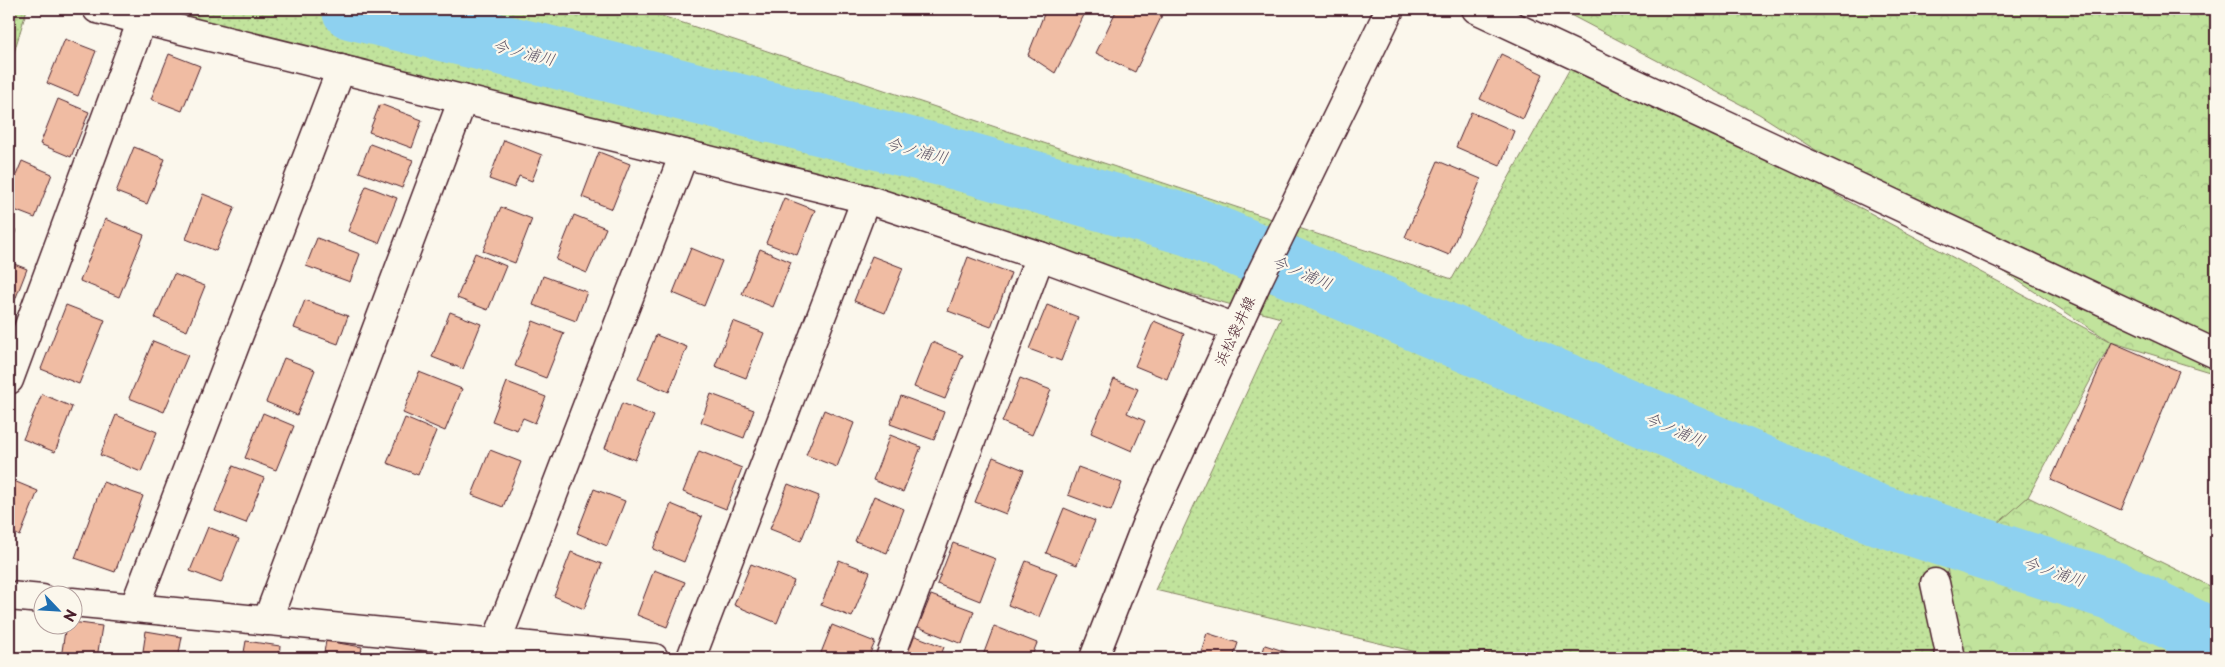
<svg xmlns="http://www.w3.org/2000/svg" width="2225" height="667" viewBox="0 0 2225 667" font-family="'Playpen Sans','Klee One',sans-serif">
  <defs>
    <pattern id="grass-dots" width="8" height="8" patternUnits="userSpaceOnUse" patternTransform="scale(1.25)"><rect width="8" height="8" fill="#c1e39c"/><path d="M2 2h.1M6 6h.1" fill="none" stroke="#a7c287" stroke-width="1.8" stroke-linecap="round"/></pattern>
    <pattern id="forest-crowns" width="20" height="18" patternUnits="userSpaceOnUse" patternTransform="scale(1.25)"><rect width="20" height="18" fill="#c1e39c"/><path d="M2 6a3 3 0 1 1 6 0M12 15a3 3 0 1 1 6 0" fill="none" stroke="#a7c287"/></pattern>
  </defs>
  <rect width="100%" height="100%" fill="#fbf7ec"/>
  <filter id="ink" filterUnits="userSpaceOnUse"><feTurbulence type="fractalNoise" baseFrequency=".02" numOctaves="2"/><feDisplacementMap in="SourceGraphic" scale="10" xChannelSelector="R" yChannelSelector="G"/><feConvolveMatrix kernelMatrix="1 2 1 2 8 2 1 2 1" color-interpolation-filters="sRGB"/></filter>
  <g filter="url(#ink)">
    <g fill="url(#grass-dots)" stroke="#868164">
      <polygon points="9,9 27,9 9,69"/>
      <polygon points="152,9 641,9 1452,279 1577,56 2111,342 2028,497 1935,583 1951,658 1503,658 1485,652 1425,654 1155,590 1281,318 407,85"/>
    </g>
    <g fill="url(#forest-crowns)" stroke="#868164">
      <polygon points="1559,9 2216,9 2216,374 2111,342 1921,217 1759,114"/>
      <polygon points="2028,497 2216,589 2216,658 1964,658 1947,568"/>
    </g>
    <g fill="none" stroke-linecap="round" stroke-linejoin="round">
      <polyline stroke="#8ed1f0" stroke-width="61" points="352,9 540,54 959,160 1191,226 1876,514 2112,590 2216,641"/>
    </g>
    <g fill="#f0bca3" stroke="#4a1f2b">
      <polygon points="1046,9 1087,9 1055,73 1028,55"/>
      <polygon points="1117,9 1165,9 1135,72 1096,53"/>
      <polygon points="65,39 96,51 78,96 47,83"/>
      <polygon points="169,54 200,66 182,111 151,99"/>
      <polygon points="1501,54 1543,74 1523,119 1480,99"/>
      <polygon points="58,99 89,112 71,157 40,144"/>
      <polygon points="380,104 422,120 412,148 369,132"/>
      <polygon points="1471,112 1514,131 1500,166 1456,147"/>
      <polygon points="504,140 542,155 532,181 519,176 514,188 489,179"/>
      <polygon points="370,144 413,160 402,188 359,172"/>
      <polygon points="134,147 165,159 147,204 116,192"/>
      <polygon points="599,152 630,164 612,209 582,197"/>
      <polygon points="22,161 52,174 35,218 9,208 9,192"/>
      <polygon points="1438,161 1481,179 1449,255 1405,237"/>
      <polygon points="366,186 397,198 379,243 348,231"/>
      <polygon points="203,194 235,207 216,251 186,239"/>
      <polygon points="784,198 815,210 797,255 766,243"/>
      <polygon points="501,207 532,219 515,263 483,251"/>
      <polygon points="574,215 606,228 587,273 556,260"/>
      <polygon points="105,219 144,235 119,297 80,281"/>
      <polygon points="9,227 16,230 9,250"/>
      <polygon points="317,238 360,254 350,282 306,266"/>
      <polygon points="691,248 722,261 704,306 673,293"/>
      <polygon points="760,249 791,262 773,307 742,294"/>
      <polygon points="475,253 506,266 488,310 457,298"/>
      <polygon points="872,256 903,268 885,313 854,301"/>
      <polygon points="968,257 1011,273 991,327 948,311"/>
      <polygon points="9,262 27,269 15,300 9,297"/>
      <polygon points="174,274 205,286 187,331 155,318"/>
      <polygon points="543,276 587,292 576,321 533,305"/>
      <polygon points="305,300 348,316 338,344 294,328"/>
      <polygon points="66,305 105,320 79,384 41,369"/>
      <polygon points="1047,305 1078,317 1061,361 1029,349"/>
      <polygon points="450,312 481,324 463,369 432,357"/>
      <polygon points="533,321 564,333 546,378 515,366"/>
      <polygon points="733,321 764,333 746,378 715,366"/>
      <polygon points="1154,321 1184,334 1167,379 1135,366"/>
      <polygon points="656,335 687,347 669,392 638,379"/>
      <polygon points="153,341 188,355 164,412 129,398"/>
      <polygon points="932,342 963,355 945,399 914,387"/>
      <polygon points="2111,342 2179,371 2121,510 2051,480"/>
      <polygon points="284,358 315,370 297,415 266,402"/>
      <polygon points="419,372 462,389 445,431 403,413"/>
      <polygon points="1020,378 1051,390 1032,435 1002,422"/>
      <polygon points="1114,379 1138,389 1127,413 1145,421 1132,451 1091,433"/>
      <polygon points="507,382 546,397 535,423 523,418 517,430 492,421"/>
      <polygon points="42,394 72,407 55,452 23,439"/>
      <polygon points="711,394 754,410 744,438 701,422"/>
      <polygon points="901,396 944,412 934,440 890,424"/>
      <polygon points="622,403 654,416 635,460 605,448"/>
      <polygon points="824,410 854,423 837,467 806,455"/>
      <polygon points="263,413 294,426 276,470 245,458"/>
      <polygon points="116,415 157,432 141,472 100,455"/>
      <polygon points="405,418 436,431 418,475 387,463"/>
      <polygon points="890,435 921,447 903,492 873,480"/>
      <polygon points="490,450 521,462 503,507 472,495"/>
      <polygon points="699,451 742,468 726,509 683,492"/>
      <polygon points="993,457 1024,470 1006,514 975,502"/>
      <polygon points="233,466 264,478 246,523 215,511"/>
      <polygon points="1078,467 1122,483 1111,511 1068,495"/>
      <polygon points="9,479 38,491 20,536 9,531"/>
      <polygon points="103,482 143,496 115,572 75,558"/>
      <polygon points="788,484 819,496 801,541 770,529"/>
      <polygon points="594,489 625,501 607,546 577,533"/>
      <polygon points="874,496 904,509 887,553 855,541"/>
      <polygon points="671,504 702,517 684,562 653,549"/>
      <polygon points="1064,508 1095,521 1077,565 1046,553"/>
      <polygon points="208,527 239,539 221,583 190,571"/>
      <polygon points="953,543 996,559 980,601 937,584"/>
      <polygon points="571,552 602,564 584,609 554,596"/>
      <polygon points="839,560 870,572 852,617 821,605"/>
      <polygon points="1026,561 1057,573 1039,617 1008,605"/>
      <polygon points="751,564 794,581 777,623 734,605"/>
      <polygon points="654,570 685,582 667,627 637,615"/>
      <polygon points="931,595 974,611 962,644 918,627"/>
      <polygon points="9,618 13,619 9,644"/>
      <polygon points="72,622 102,626 97,658 61,658 66,624 72,624"/>
      <polygon points="832,625 875,642 868,658 819,658"/>
      <polygon points="994,626 1037,643 1031,658 982,658"/>
      <polygon points="146,631 182,637 178,658 142,658"/>
      <polygon points="1207,633 1238,643 1233,658 1199,658"/>
      <polygon points="913,635 944,647 940,658 904,658"/>
      <polygon points="246,641 280,646 279,658 243,658"/>
      <polygon points="326,641 362,647 360,658 323,658"/>
      <polygon points="1265,645 1305,658 1261,658"/>
      <polygon points="416,651 452,656 452,658 415,658"/>
      <polygon points="1485,652 1503,658 1483,658"/>
    </g>
    <g fill="none" stroke-linecap="round" stroke-linejoin="round">
      <defs>
        <g id="minor">
          <polyline points="97,9 866,199 1040,256 1236,328"/>
          <polyline points="9,380 142,20"/>
          <polyline points="1935,583 1951,658"/>
          <polyline points="9,596 42,599"/>
          <polyline points="72,602 654,658"/>
          <polyline points="134,608 341,69"/>
          <polyline points="267,621 463,99"/>
          <polyline points="496,643 684,154"/>
          <polyline points="691,658 866,199"/>
          <polyline points="890,658 1040,256"/>
        </g>
        <polyline id="tertiary" points="1476,9 2216,354"/>
        <polyline id="secondary" points="1094,658 1147,522 1259,278 1390,9"/>
      </defs>
      <use href="#minor" stroke="#4a1f2b" stroke-width="31"/>
      <use href="#tertiary" stroke="#4a1f2b" stroke-width="31"/>
      <use href="#secondary" stroke="#4a1f2b" stroke-width="31"/>
      <use href="#minor" stroke="#fbf7ec" stroke-width="28"/>
      <use href="#tertiary" stroke="#fbf7ec" stroke-width="28"/>
      <use href="#secondary" stroke="#fbf7ec" stroke-width="28"/>
    </g>
  </g>
  <g text-anchor="middle" stroke-width="4.5" stroke-linejoin="round" paint-order="stroke">
    <g font-size="15" fill="#4a1f2b" stroke="#fbf7ec">
      <text transform="translate(1235 331) rotate(-65)" y="5">浜松袋井線</text>
    </g>
    <g font-size="16" font-style="italic" fill="#5e5466" stroke="#fbf7ec">
      <text transform="translate(524 52) rotate(14)" y="6">今ノ浦川</text>
      <text transform="translate(917 150) rotate(14)" y="6">今ノ浦川</text>
      <text transform="translate(1302 272) rotate(23)" y="6">今ノ浦川</text>
      <text transform="translate(1675 429) rotate(23)" y="6">今ノ浦川</text>
      <text transform="translate(2054 571) rotate(18)" y="6">今ノ浦川</text>
    </g>
  </g>
  <rect width="2225" height="667" fill="none" stroke="#fbf7ec" stroke-width="30"/>
  <rect x="15" y="15" width="2195" height="637" fill="none" stroke="#4a1f2b" stroke-width="2" filter="url(#ink)"/>
  <g transform="translate(58 610) rotate(115)"><circle r="24" fill="#fbf7ec" stroke="#b4a19f"/>
  <path d="M0-4L9 19L0 12L-9 19Z" fill="#1f6fb2"/>
  <text y="-8" font-size="14" font-weight="bold" text-anchor="middle" fill="#4a1f2b">N</text>
  </g>
</svg>
